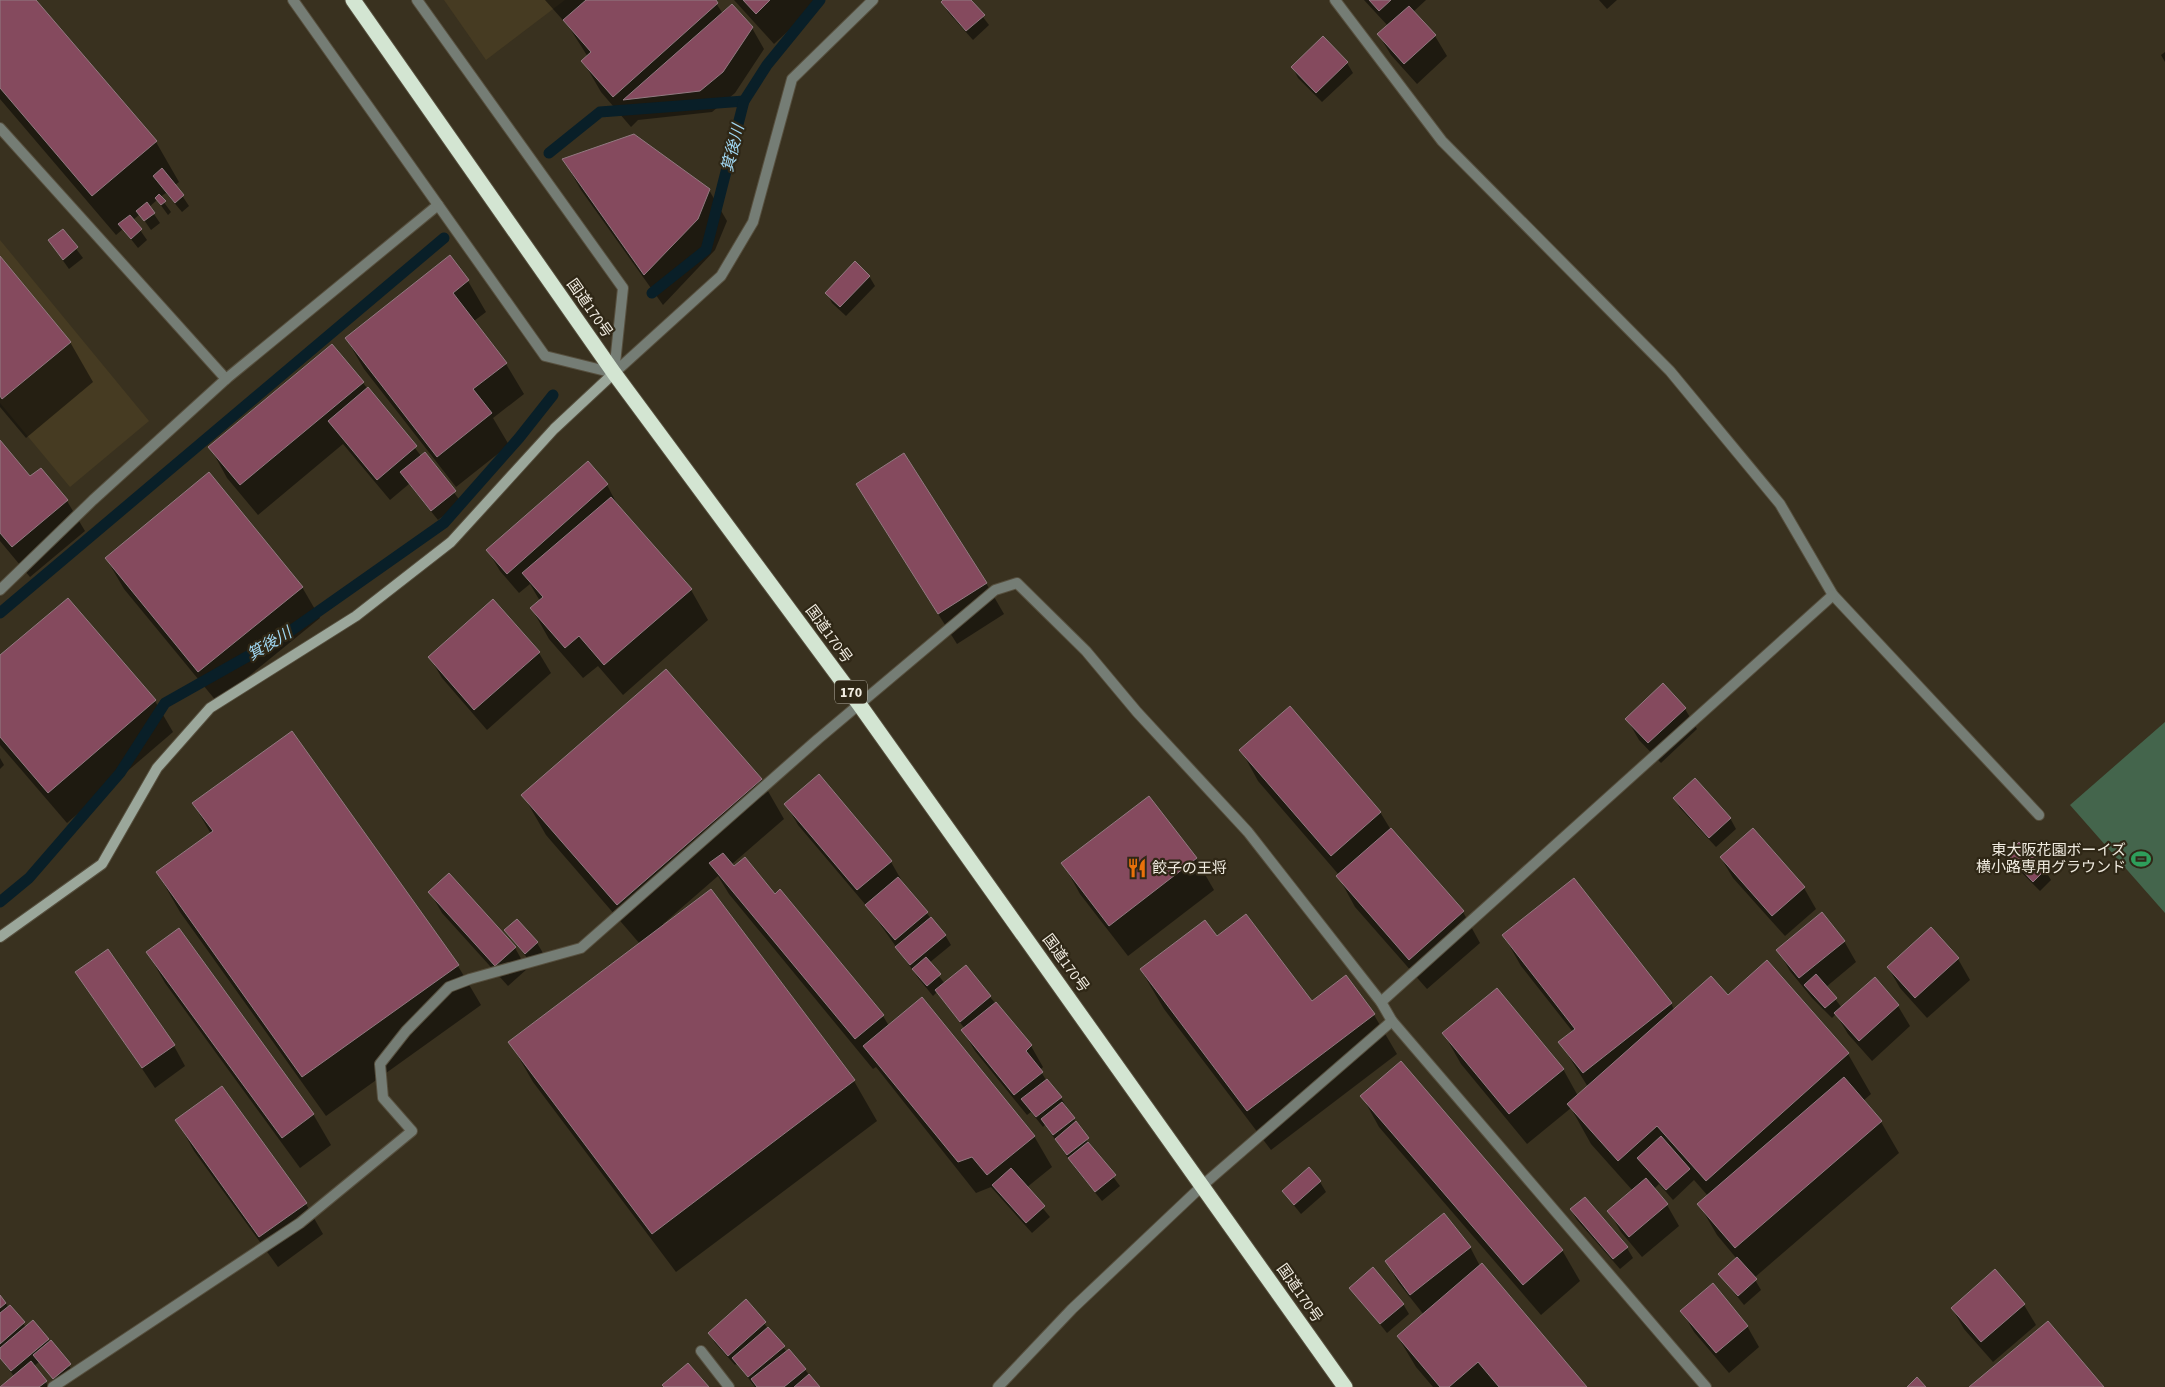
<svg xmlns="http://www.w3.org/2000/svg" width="2165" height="1387" viewBox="0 0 2165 1387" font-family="'Source Sans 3','Noto Sans JP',sans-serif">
  <rect width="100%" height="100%" fill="#39311f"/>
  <g fill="#463b22">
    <polygon points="444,0 565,0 486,60"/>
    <polygon points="0,240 149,421 70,487 0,403"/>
  </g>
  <polygon fill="#44654c" points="2165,722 2165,913 2070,805"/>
  <g fill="#0007">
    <polygon points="0,0 35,0 156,142 179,182 175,185 189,206 182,212 166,193 160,197 171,212 168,215 157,200 149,207 160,223 151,230 140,214 133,220 147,240 138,248 123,229 116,235 0,99"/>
    <polygon points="545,0 714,0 723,14 752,28 764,49 735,93 712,112 638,120 631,127 601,92 583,61 588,57 569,27"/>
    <polygon points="734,0 822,0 774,44"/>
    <polygon points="945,0 970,0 989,25 973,40 948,12 943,2"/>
    <polygon points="1364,0 1426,0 1413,12 1435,36 1447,56 1417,84 1391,55 1379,35 1388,26"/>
    <polygon points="1599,0 1617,0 1607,9"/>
    <polygon points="2165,52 2165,62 2161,55"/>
    <polygon points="1347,63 1353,73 1322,102 1298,78 1293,68"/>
    <polygon points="564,160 709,190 727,221 715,250 663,305 581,190"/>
    <polygon points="62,230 83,258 69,269 49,241"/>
    <polygon points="450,257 468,281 486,312 474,321 506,364 524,394 493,418 509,445 456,487 364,369 346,338"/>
    <polygon points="0,258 70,342 93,382 26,438 0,407"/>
    <polygon points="869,276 875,286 846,316 832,303 827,293"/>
    <polygon points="363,383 422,457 425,454 461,502 438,520 409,484 390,500 343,444 258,515 227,478 210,447"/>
    <polygon points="0,442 30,478 67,501 85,531 30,577 0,541"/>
    <polygon points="607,485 618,506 691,590 708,620 623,695 598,666 583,678 549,639 532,609 540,601 530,584 519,593 500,571 488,551"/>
    <polygon points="857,485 986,583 1004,614 957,644"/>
    <polygon points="106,558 302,587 320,618 217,702 124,589"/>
    <polygon points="68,599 155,701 173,732 67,823 0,745 0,657"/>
    <polygon points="539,653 551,673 487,730 442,678 430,658"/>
    <polygon points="1685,709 1697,729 1661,763 1639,740 1627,719"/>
    <polygon points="1241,750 1380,812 1391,830 1463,912 1480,943 1427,989 1355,907 1338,876 1339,875 1258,781"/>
    <polygon points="0,758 4,765 0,769"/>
    <polygon points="819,776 891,862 903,883 902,884 945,935 951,945 929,963 945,984 965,967 1031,1046 1043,1067 1040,1070 1046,1080 1061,1098 1092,1149 1120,1186 1102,1201 1076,1169 1045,1125 1043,1127 1031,1112 1027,1115 975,1051 963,1031 965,1029 937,992 933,996 919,979 870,910 798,825 786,804"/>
    <polygon points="761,779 784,819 731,865 775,895 780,891 883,1016 889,1026 1034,1136 1052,1167 1026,1188 1050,1217 1032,1233 991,1187 976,1193 876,1067 873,1069 729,894 718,876 663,924 665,925 711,891 854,1081 877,1121 676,1272 533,1082 510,1042 640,944 546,835 523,795"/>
    <polygon points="1149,797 1196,859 1214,890 1128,956 1080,894 1063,863"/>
    <polygon points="1674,798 1730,818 1736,829 1716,847 1680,808"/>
    <polygon points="193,803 458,966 481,1005 326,1116 180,912 157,872 211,834"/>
    <polygon points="1753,829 1804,888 1816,909 1785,936 1733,878 1721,858"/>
    <polygon points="2008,855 2045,870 2051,880 2040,891 2014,865"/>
    <polygon points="448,875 515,948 527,969 508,986 442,913 430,892"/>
    <polygon points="506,931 537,943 543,953 531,963"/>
    <polygon points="1504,936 1671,1003 1674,1010 1728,997 1767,962 1848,1054 1871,1094 1863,1101 1881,1122 1899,1153 1754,1278 1761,1290 1744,1305 1719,1274 1737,1259 1717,1235 1699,1204 1708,1196 1694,1180 1673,1200 1659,1184 1654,1189 1667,1205 1679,1226 1642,1257 1621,1232 1609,1211 1633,1191 1591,1144 1571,1108 1527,1144 1461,1064 1444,1034 1563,1069 1578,1096 1588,1087 1560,1042 1573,1032 1521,966"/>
    <polygon points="1217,938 1312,1003 1346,977 1374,1015 1397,1054 1271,1150 1164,1009 1141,970"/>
    <polygon points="1844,941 1856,962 1826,987 1842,1008 1898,1006 1910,1026 1872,1061 1848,1034 1836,1014 1832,1018 1812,998 1790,971 1778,950"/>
    <polygon points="148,953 313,1114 331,1145 300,1168 165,983"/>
    <polygon points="1958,959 1970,980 1927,1018 1900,988 1888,967"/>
    <polygon points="77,972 174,1046 185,1066 155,1088"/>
    <polygon points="1362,1096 1562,1250 1580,1281 1541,1315 1379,1127"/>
    <polygon points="177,1120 306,1204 323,1234 278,1267 194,1151"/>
    <polygon points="1320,1182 1326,1192 1301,1214 1283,1192"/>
    <polygon points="1584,1198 1627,1248 1633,1258 1620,1269 1577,1220 1571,1210"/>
    <polygon points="1470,1247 1480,1266 1586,1387 1433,1387 1416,1367 1398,1337 1424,1315 1398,1282 1386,1261"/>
    <polygon points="1351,1288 1403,1304 1409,1314 1387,1333"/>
    <polygon points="0,1297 26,1327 51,1342 76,1375 59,1387 39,1362 34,1366 49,1387 0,1387 14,1376 0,1358"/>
    <polygon points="746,1301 787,1352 789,1350 819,1387 755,1387 737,1363 735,1365 715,1343 710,1333"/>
    <polygon points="2024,1305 2036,1325 1993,1362 1964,1329 1952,1308"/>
    <polygon points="1682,1311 1747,1326 1759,1347 1729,1373 1694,1332"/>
  </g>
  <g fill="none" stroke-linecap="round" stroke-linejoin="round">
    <g stroke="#091f28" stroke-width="11">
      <polyline points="549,153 600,112 744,101"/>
      <polyline points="652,293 706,250 744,101 767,65 820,0"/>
      <polyline points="0,613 444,238"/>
      <polyline points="0,902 29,878 120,773 165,703 282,637 444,523 519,438 553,395"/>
    </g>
  </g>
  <g fill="#854a5e" stroke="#927a81">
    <polygon points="0,0 36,0 157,141 92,196 0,88"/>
    <polygon points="586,0 716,0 718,3 613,97 581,61 591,52 563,20"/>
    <polygon points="743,0 770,0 756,14"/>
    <polygon points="943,0 971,0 985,15 966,31 941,2"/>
    <polygon points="1369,0 1391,0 1379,11"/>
    <polygon points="732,4 753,27 723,72 700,91 623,100"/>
    <polygon points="1409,6 1436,35 1404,64 1377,34"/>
    <polygon points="1323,36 1348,62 1316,93 1291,67"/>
    <polygon points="634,134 710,189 698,219 644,275 562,159"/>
    <polygon points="162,168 184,195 175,203 153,176"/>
    <polygon points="159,194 166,201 161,205 155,198"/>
    <polygon points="147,202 155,213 144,221 136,211"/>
    <polygon points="130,215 142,229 131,239 118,224"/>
    <polygon points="63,229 78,247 63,260 48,240"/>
    <polygon points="450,255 469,280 453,293 507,363 473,389 492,413 437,457 345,338"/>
    <polygon points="0,256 71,342 2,399 0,396"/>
    <polygon points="855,261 870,276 840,307 825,293"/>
    <polygon points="332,344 364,382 240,485 208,447"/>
    <polygon points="368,387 417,446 377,480 328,421"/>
    <polygon points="0,440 30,476 41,468 68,500 12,547 0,533"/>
    <polygon points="425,452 456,491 431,511 400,472"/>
    <polygon points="904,453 987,583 938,614 856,484"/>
    <polygon points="588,461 608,484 507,574 486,550"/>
    <polygon points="209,472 303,587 198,672 105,558"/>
    <polygon points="611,497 692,589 604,665 579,636 565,648 530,608 543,597 522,573"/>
    <polygon points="68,598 156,700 48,793 0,737 0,655"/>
    <polygon points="493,599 540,652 474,710 428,657"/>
    <polygon points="666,669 762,779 617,905 521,795"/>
    <polygon points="1663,683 1686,708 1648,743 1625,719"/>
    <polygon points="1290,706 1381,812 1331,856 1239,750"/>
    <polygon points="292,731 459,965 302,1077 156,872 213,831 192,803"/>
    <polygon points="819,774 892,861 857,890 784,804"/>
    <polygon points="1695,778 1731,818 1709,838 1673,798"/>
    <polygon points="1149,796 1197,858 1109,926 1061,863"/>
    <polygon points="1391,828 1464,911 1409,960 1336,876"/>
    <polygon points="1753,828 1805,887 1772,916 1720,857"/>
    <polygon points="2019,842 2046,869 2033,882 2007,854"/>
    <polygon points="723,853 734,866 745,857 775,894 780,889 884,1015 855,1039 709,863"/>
    <polygon points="449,873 516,947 495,966 428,892"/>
    <polygon points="898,877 928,912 895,940 865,905"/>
    <polygon points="1574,878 1672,1003 1583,1073 1558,1042 1575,1029 1502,935"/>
    <polygon points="711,889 855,1080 652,1234 508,1042"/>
    <polygon points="1822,912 1845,941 1799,978 1776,950"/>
    <polygon points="1246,914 1312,1001 1346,975 1375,1014 1247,1111 1140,969 1205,920 1217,936"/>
    <polygon points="931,917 946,935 910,965 895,947"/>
    <polygon points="517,919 538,942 525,954 504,930"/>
    <polygon points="1931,927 1959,958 1915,998 1887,967"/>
    <polygon points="179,928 314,1114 282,1138 146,952"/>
    <polygon points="108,949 175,1045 142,1068 75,972"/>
    <polygon points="926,957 941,974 927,986 912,969"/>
    <polygon points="1767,960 1849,1053 1706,1181 1657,1126 1618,1161 1567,1104 1711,976 1728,995"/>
    <polygon points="966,965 991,996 960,1022 935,990"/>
    <polygon points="1816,974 1837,998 1825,1008 1804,985"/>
    <polygon points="1875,977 1899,1005 1859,1041 1834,1013"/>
    <polygon points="1497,988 1564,1069 1509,1114 1442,1033"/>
    <polygon points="922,997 1035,1136 987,1175 972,1157 958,1162 863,1046"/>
    <polygon points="996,1002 1032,1045 1026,1051 1043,1072 1014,1095 961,1030"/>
    <polygon points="1401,1061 1563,1250 1523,1285 1360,1096"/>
    <polygon points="1844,1077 1882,1121 1735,1248 1697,1204"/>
    <polygon points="1047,1079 1062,1097 1036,1117 1021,1099"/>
    <polygon points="222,1086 307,1203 259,1237 175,1120"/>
    <polygon points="1062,1102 1075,1118 1053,1135 1041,1119"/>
    <polygon points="1076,1121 1089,1138 1067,1155 1055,1139"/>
    <polygon points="1661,1136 1690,1169 1666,1190 1637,1158"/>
    <polygon points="1088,1142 1116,1175 1095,1192 1068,1158"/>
    <polygon points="1309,1167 1321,1181 1294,1205 1282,1191"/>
    <polygon points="1011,1168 1045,1206 1026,1223 992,1185"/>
    <polygon points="1646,1178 1668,1204 1629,1237 1607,1211"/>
    <polygon points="1585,1197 1628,1247 1613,1259 1570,1209"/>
    <polygon points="1444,1213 1471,1247 1410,1295 1385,1261"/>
    <polygon points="1737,1257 1757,1279 1738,1296 1718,1274"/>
    <polygon points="1482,1263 1587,1387 1499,1387 1478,1362 1449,1387 1440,1387 1397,1336"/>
    <polygon points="1373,1267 1404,1304 1380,1324 1349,1288"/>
    <polygon points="1995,1269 2025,1304 1981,1342 1951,1308"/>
    <polygon points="1713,1283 1748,1326 1716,1353 1680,1311"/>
    <polygon points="0,1295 6,1303 0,1308"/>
    <polygon points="746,1299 766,1322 728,1356 708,1333"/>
    <polygon points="10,1305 25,1322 0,1344 0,1313"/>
    <polygon points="33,1320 49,1339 11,1371 0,1358 0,1348"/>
    <polygon points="2048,1321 2104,1387 1969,1387"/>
    <polygon points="768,1327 785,1346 748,1377 732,1358"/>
    <polygon points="51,1340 71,1364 53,1379 33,1355"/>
    <polygon points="789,1349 806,1369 784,1387 757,1387 751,1379"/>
    <polygon points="31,1361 47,1381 39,1387 0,1387"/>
    <polygon points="688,1363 709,1387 664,1387 662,1385"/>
    <polygon points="809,1374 820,1387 794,1387"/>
    <polygon points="1917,1377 1926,1387 1907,1387"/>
  </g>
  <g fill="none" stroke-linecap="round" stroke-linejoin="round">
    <defs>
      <g id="lane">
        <polyline points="0,128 226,379"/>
        <polyline points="0,590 93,500 226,379 438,205"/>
        <polyline points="701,1351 729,1387"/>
      </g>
      <g id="street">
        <polyline points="293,0 545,356 614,373"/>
        <polyline points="417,0 623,288 614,373"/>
        <polyline points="1335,0 1442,141 1670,371 1780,504 1833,595 2039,815"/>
        <polyline points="614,373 721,276 753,222 792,79 873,0"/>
        <polyline points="1381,1002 1833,595"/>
        <polyline points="53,1387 300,1223 412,1131 383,1098 380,1064 406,1031 449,987 470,979 581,948 818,739 995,590 1017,583 1086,651 1137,712 1248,832 1381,1002 1392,1021 1706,1387"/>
        <polyline points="998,1387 1072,1309 1203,1185 1392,1021"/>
      </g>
      <polyline id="secondary" points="0,937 102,864 157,768 210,708 356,616 451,542 554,429 614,373"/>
      <polyline id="highway" points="353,0 614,373 859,704 1345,1387"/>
    </defs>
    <use href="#lane" stroke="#564f3e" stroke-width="12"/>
    <use href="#street" stroke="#564f3e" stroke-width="12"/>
    <use href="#secondary" stroke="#564f3e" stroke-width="12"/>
    <use href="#highway" stroke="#564f3e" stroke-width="17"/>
    <use href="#lane" stroke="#757d75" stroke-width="10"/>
    <use href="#street" stroke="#757d75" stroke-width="10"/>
    <use href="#secondary" stroke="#9ba79b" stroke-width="10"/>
    <use href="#highway" stroke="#d3e5d2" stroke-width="15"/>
  </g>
  <defs>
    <symbol id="stadium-bare" viewBox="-9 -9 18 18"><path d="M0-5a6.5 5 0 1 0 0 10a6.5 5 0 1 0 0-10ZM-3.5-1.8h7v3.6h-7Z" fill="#2e9e5b" stroke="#2f2716" stroke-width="2.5" paint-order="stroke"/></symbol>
    <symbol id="restaurant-bare" viewBox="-9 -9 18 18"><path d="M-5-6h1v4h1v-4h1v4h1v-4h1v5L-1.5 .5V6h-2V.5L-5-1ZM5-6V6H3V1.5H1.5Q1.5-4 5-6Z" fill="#e8710a" stroke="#2f2716" stroke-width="2.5" paint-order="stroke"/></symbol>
  </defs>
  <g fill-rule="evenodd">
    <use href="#stadium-bare" x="2127" y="845" width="28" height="28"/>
    <use href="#restaurant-bare" x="1123" y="854" width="28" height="28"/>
  </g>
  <g text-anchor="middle" stroke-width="4.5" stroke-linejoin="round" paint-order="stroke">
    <rect fill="#2f2716" stroke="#b7b1a4" stroke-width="1" x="835" y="680.5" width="32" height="23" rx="4"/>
    <g font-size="14" font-weight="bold" fill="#f1ece1">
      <text x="851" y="697">170</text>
    </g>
    <g font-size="15" fill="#f1ece1" stroke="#2f2716">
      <text transform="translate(590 308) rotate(55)" y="5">国道170号</text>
      <text transform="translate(829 634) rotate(54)" y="5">国道170号</text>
      <text transform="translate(1066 963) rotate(54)" y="5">国道170号</text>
      <text transform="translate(1300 1293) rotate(55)" y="5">国道170号</text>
    </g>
    <g font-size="15" fill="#f1ece1" stroke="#2f2716" text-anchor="end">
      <text x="2126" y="855">東大阪花園ボーイズ<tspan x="2126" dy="17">横小路専用グラウンド</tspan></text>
      <text x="1152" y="873" text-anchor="start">餃子の王将</text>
    </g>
    <g font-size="16" font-style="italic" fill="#a1d8f3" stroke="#2f2716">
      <text transform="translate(732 148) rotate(-76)" y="6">箕後川</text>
      <text transform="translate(269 643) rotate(-31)" y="6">箕後川</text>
    </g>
  </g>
</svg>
